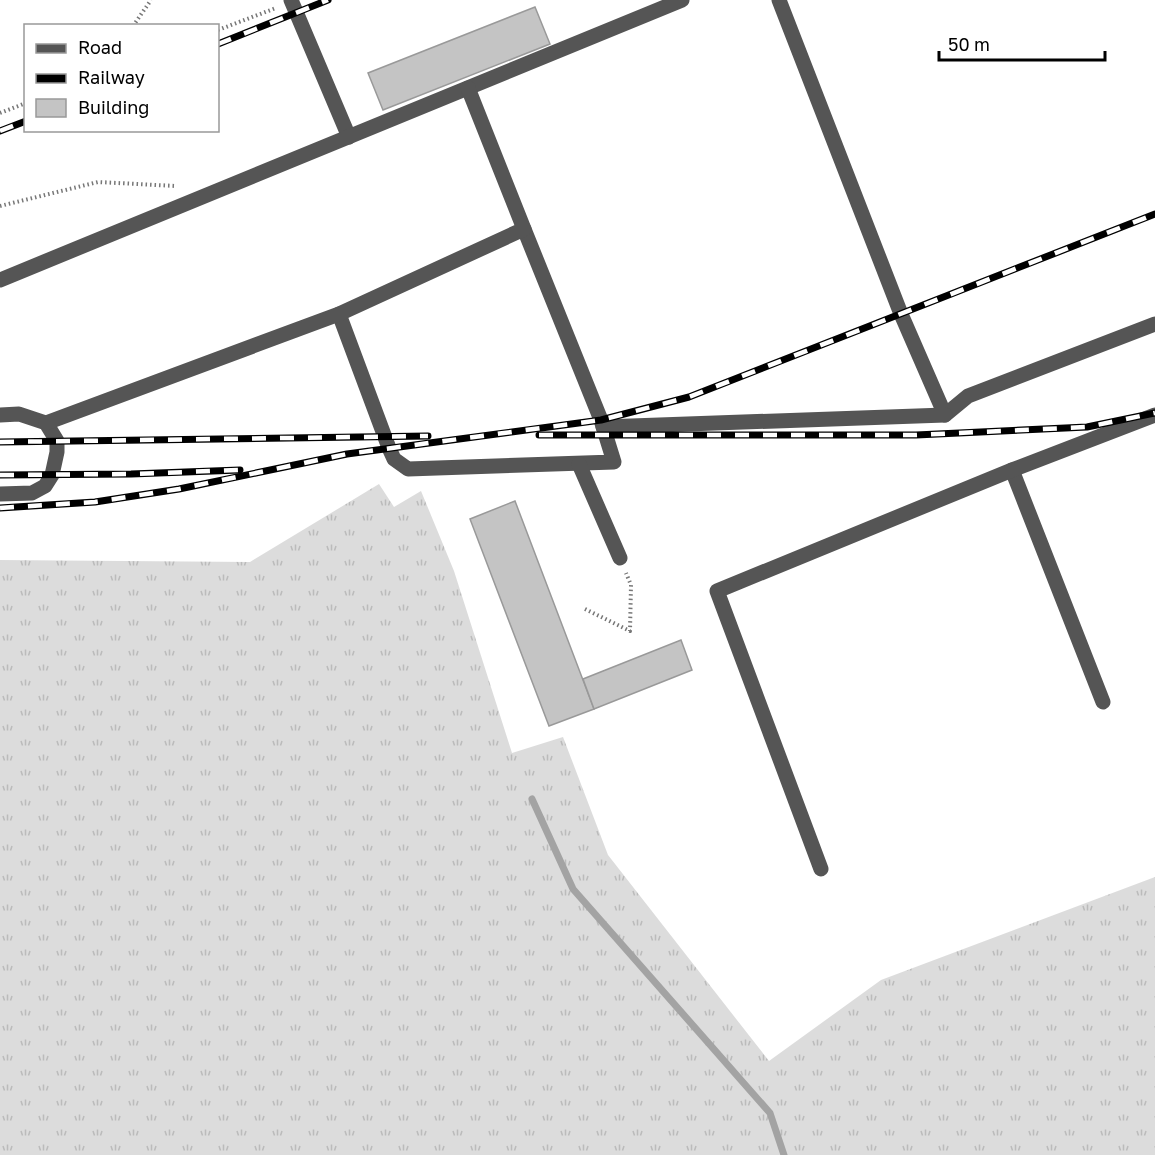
<svg xmlns="http://www.w3.org/2000/svg" width="1155" height="1155" viewBox="0 0 1155 1155" font-family="'Golos Text',sans-serif">
  <defs>
    <pattern id="grass-tufts" width="24" height="20" patternUnits="userSpaceOnUse" patternTransform="scale(1.5)"><rect width="24" height="20" fill="#dcdcdc"/><path d="M3 7l-1-3M5 7V3M7 7l1-3M15 17l-1-3M17 17v-4M19 17l1-3" fill="none" stroke="#bbb"/></pattern>
  </defs>
  <rect width="100%" height="100%" fill="#fff"/>
  <polygon fill="url(#grass-tufts)" points="379,484 394,507 421,491 454,571 512,753 563,737 608,855 769,1061 881,980 1155,877 1155,1155 0,1155 0,560 250,562"/>
  <g fill="none" stroke-linecap="round" stroke-linejoin="round">
    <polyline stroke="#a3a3a3" stroke-width="7" points="532,799 573,889 770,1113 784,1155"/>
  </g>
  <g fill="#c4c4c4" stroke="#999" stroke-width="1.5">
    <polygon points="535,7 550,44 383,110 368,73"/>
    <polygon points="515,501 594,709 549,726 470,519"/>
    <polygon points="681,640 692,670 594,709 583,679"/>
  </g>
  <g fill="none" stroke-linecap="round" stroke-linejoin="round">
    <g stroke="#777" stroke-width="4" stroke-dasharray="1.5 3" stroke-linecap="butt">
      <polyline points="133,26 151,0"/>
      <polyline points="218,30 276,8"/>
      <polyline points="0,113 26,103"/>
      <polyline points="0,206 98,182 176,186"/>
      <polyline points="585,609 630,631 631,585 626,573"/>
    </g>
    <g stroke="#555" stroke-width="15">
      <polyline points="291,0 349,137"/>
      <polyline points="779,0 901,314 945,415 968,396 1155,324"/>
      <polyline points="0,280 682,0"/>
      <polyline points="339,314 389,448 394,459 408,469 614,462 601,420 524,229"/>
      <polyline points="0,415 19,414 46,423 57,441 57,452 52,475 45,486 32,493 0,494"/>
      <polyline points="46,423 339,314 524,229 468,88"/>
      <polyline points="603,427 945,415"/>
      <polyline points="579,464 620,558"/>
      <polyline points="1012,470 1103,702"/>
      <polyline points="821,869 717,591 1012,470 1155,415"/>
    </g>
    <defs>
      <g id="rail">
        <polyline points="218,44 328,0"/>
        <polyline points="0,131 26,121"/>
        <polyline points="539,435 916,435 1087,427 1155,413"/>
        <polyline points="0,442 428,436"/>
        <polyline points="0,475 131,474 240,470"/>
        <polyline points="0,508 95,502 179,489 347,454 601,420 689,397 1155,214"/>
      </g>
    </defs>
    <use href="#rail" stroke="#000" stroke-width="7"/>
    <use href="#rail" stroke="#fff" stroke-width="4.5" stroke-dasharray="14" stroke-linecap="butt"/>
  </g>
  <rect x="24" y="24" width="195" height="108" fill="#ffffff" stroke="#999999" stroke-width="1.5"/>
  <rect x="36" y="44" width="30" height="9" fill="#555555" stroke="#999999" stroke-width="1.5"/>
  <text x="78" y="54" font-size="18" fill="#000000">Road</text>
  <rect x="36" y="74" width="30" height="9" fill="#000000" stroke="#999999" stroke-width="1.5"/>
  <text x="78" y="84" font-size="18" fill="#000000">Railway</text>
  <rect x="36" y="99" width="30" height="18" fill="#c4c4c4" stroke="#999999" stroke-width="1.5"/>
  <text x="78" y="114" font-size="18" fill="#000000">Building</text>
  <path d="M939 51v9h166v-9" fill="none" stroke="#000000" stroke-width="3"/>
  <text x="948" y="51" font-size="18" fill="#000000" stroke="#ffffff" stroke-width="4.5" paint-order="stroke">50 m</text>
</svg>
